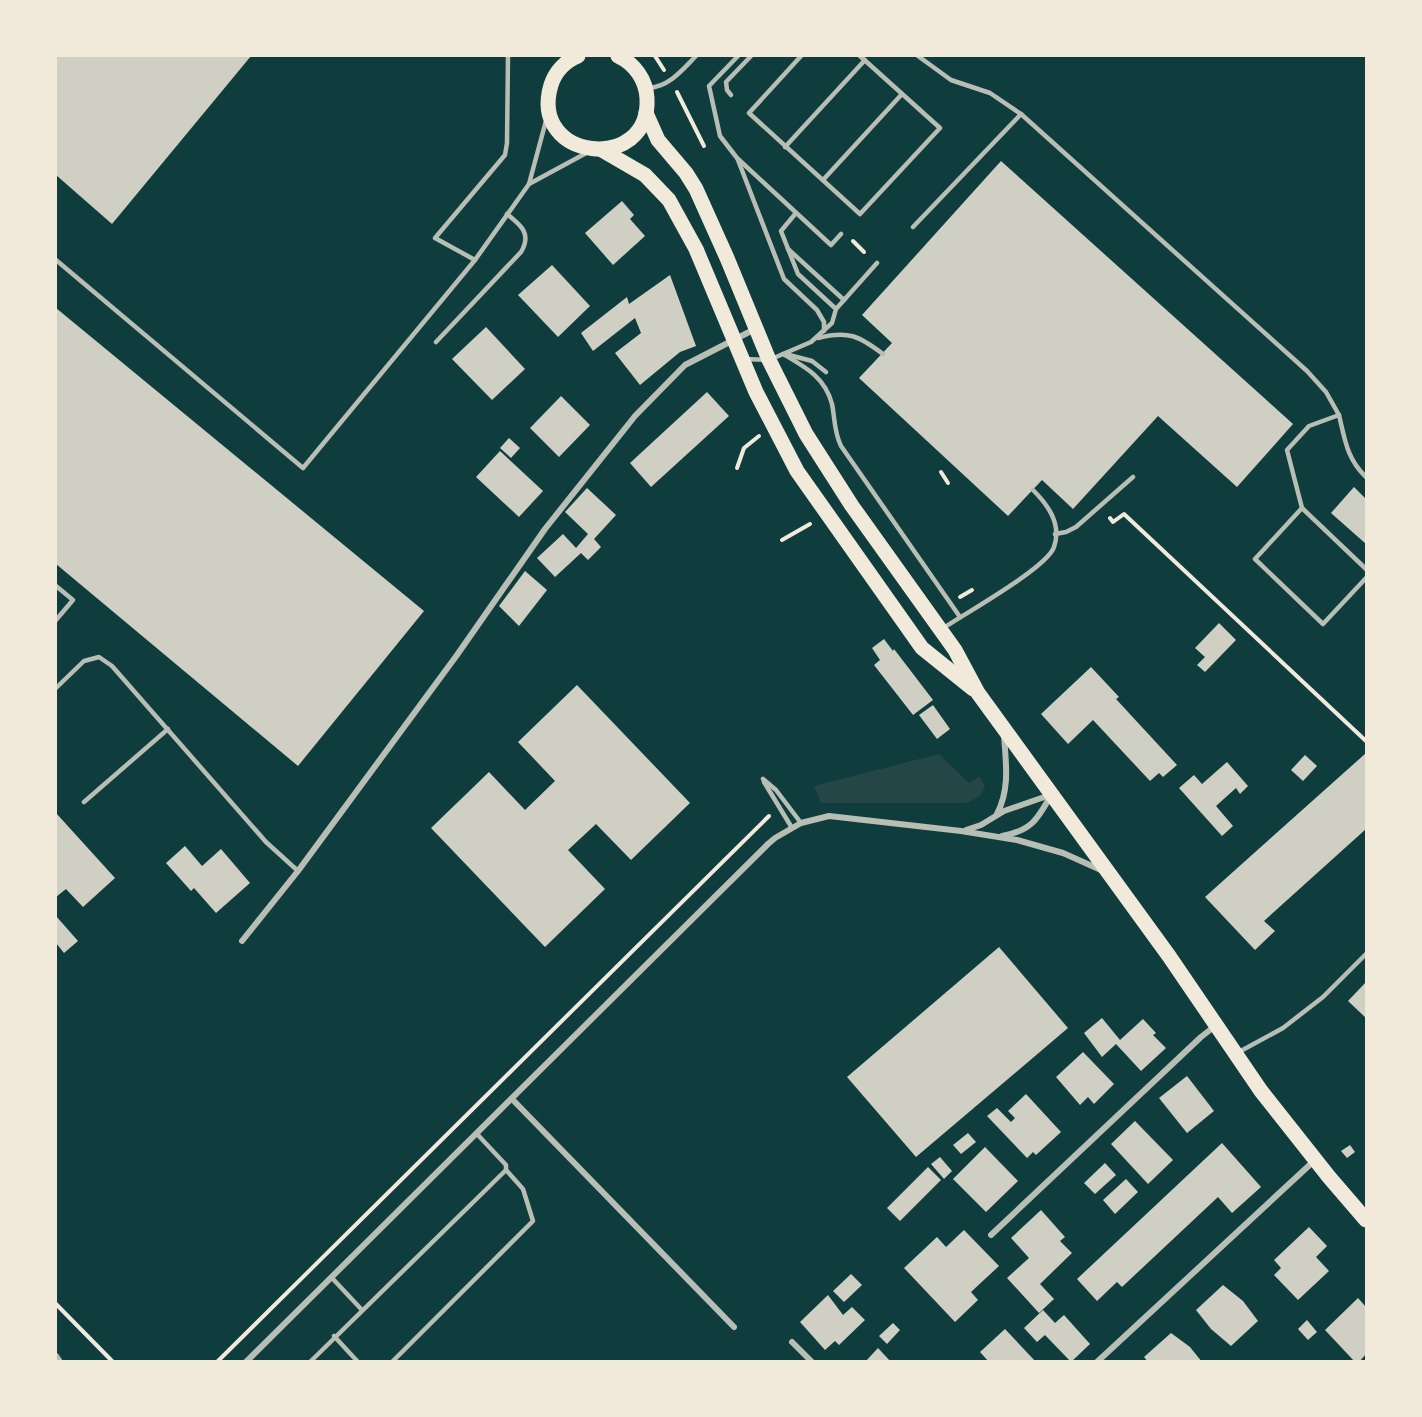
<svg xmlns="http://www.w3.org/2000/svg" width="1422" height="1417" viewBox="0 0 1422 1417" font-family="'Golos Text',sans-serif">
  <rect width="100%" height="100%" fill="#0f3d3e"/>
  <polygon fill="#244646" points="939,754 969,783 979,776 985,786 980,796 966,803 821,803 814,786"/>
  <g fill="#cfcfc3">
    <polygon points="56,56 251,56 112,224 56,175"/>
    <polygon points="1001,161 1293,424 1237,487 1158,416 1073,509 1042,480 1008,516 859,378 892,343 862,315"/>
    <polygon points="622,201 634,215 630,219 645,236 613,265 585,233"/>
    <polygon points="552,265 590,306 558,337 518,295"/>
    <polygon points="670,275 696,346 680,352 640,385 615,353 641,333 635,318 593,351 581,333 627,297 629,304"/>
    <polygon points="56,308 424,611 298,766 56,564"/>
    <polygon points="486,327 525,369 492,400 452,359"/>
    <polygon points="707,392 729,416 651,487 630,463"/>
    <polygon points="561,396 590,425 559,457 530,428"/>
    <polygon points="509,438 520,448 511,458 500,448"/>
    <polygon points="500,451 543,491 519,517 476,477"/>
    <polygon points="1354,487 1366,499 1366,544 1331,513"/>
    <polygon points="587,488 616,515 594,539 601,547 588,560 581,553 555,577 537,558 563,534 576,548 588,534 565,512"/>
    <polygon points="525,571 547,590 519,626 499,606"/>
    <polygon points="1219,623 1236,640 1205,672 1197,665 1205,657 1195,648"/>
    <polygon points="884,639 893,651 894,649 933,700 913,715 874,665 880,660 872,648"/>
    <polygon points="1091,667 1119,697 1116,699 1177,765 1163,777 1159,773 1150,781 1093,720 1068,744 1041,714"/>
    <polygon points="577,685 690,803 631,860 596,824 568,850 605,889 545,947 431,828 489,772 525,810 555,781 518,742"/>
    <polygon points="933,705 950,729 937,739 919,715"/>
    <polygon points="1366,753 1366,829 1264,921 1275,931 1255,950 1205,897"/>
    <polygon points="1305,755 1317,766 1303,781 1291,770"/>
    <polygon points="1227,762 1248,786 1240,794 1236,788 1216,806 1233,826 1222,836 1179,788 1194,775 1202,784"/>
    <polygon points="56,813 115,878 83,907 66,889 56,897"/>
    <polygon points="185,846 202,866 221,849 250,883 216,913 194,888 191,891 166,863"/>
    <polygon points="56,916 78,941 64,953 56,943"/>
    <polygon points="999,947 1068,1028 916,1157 847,1077"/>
    <polygon points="1366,982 1366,1018 1348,1001"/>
    <polygon points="1102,1018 1120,1040 1143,1019 1156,1033 1153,1035 1166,1048 1141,1071 1116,1044 1102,1057 1084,1033"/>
    <polygon points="1083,1052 1114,1084 1094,1104 1088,1097 1080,1105 1056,1077"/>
    <polygon points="1187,1076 1214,1111 1187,1133 1159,1098"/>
    <polygon points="1026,1094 1061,1132 1036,1155 1033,1152 1027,1158 987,1116 997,1108 1011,1122 1015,1118 1008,1111"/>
    <polygon points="1135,1121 1173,1160 1148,1184 1111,1144"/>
    <polygon points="968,1133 976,1142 961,1154 953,1145"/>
    <polygon points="1222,1143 1261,1187 1232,1213 1218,1197 1122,1287 1117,1282 1097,1301 1077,1279"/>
    <polygon points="1350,1145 1355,1152 1347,1158 1341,1151"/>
    <polygon points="985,1147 1018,1181 986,1212 953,1179"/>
    <polygon points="940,1157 952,1171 944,1179 931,1164"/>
    <polygon points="1105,1163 1116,1175 1095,1194 1084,1183"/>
    <polygon points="928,1167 941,1180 900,1221 887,1208"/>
    <polygon points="1126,1179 1138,1192 1115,1214 1103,1200"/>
    <polygon points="1041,1210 1065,1237 1060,1241 1072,1253 1040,1284 1054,1299 1039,1313 1007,1278 1029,1258 1011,1238"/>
    <polygon points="1309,1227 1327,1246 1316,1257 1329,1271 1298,1300 1274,1275 1281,1268 1274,1260"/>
    <polygon points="964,1230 999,1266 971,1292 978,1300 955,1322 904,1268 937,1237 946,1247"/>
    <polygon points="851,1274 862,1285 844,1302 833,1291"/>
    <polygon points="1223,1285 1243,1301 1258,1321 1231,1346 1211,1329 1196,1310"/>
    <polygon points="828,1295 843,1315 852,1307 865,1320 839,1345 835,1341 825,1350 800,1322"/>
    <polygon points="1358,1298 1366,1307 1366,1354 1359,1362 1355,1362 1325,1330"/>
    <polygon points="1043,1310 1055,1323 1064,1315 1090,1344 1071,1362 1045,1335 1037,1342 1024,1328"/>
    <polygon points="1307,1320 1317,1332 1308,1340 1298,1329"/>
    <polygon points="893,1323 900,1330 887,1344 879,1336"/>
    <polygon points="1005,1329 1036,1362 989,1362 980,1352"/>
    <polygon points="1171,1333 1190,1347 1202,1362 1148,1362 1144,1357"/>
    <polygon points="878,1348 891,1362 865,1362"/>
  </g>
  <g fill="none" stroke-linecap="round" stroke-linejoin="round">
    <g stroke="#f1e9da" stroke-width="4">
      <polyline points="655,56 664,70"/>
      <polyline points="677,92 704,146"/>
      <polyline points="853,241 864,252"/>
      <polyline points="737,468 744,448 759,436"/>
      <polyline points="941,472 948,483"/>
      <polyline points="1110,518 1113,522 1124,514 1366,741"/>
      <polyline points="782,540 810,524"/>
      <polyline points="960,597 972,590"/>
      <polyline points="56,1304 113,1362"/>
      <polyline points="217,1362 769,816"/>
    </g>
    <g stroke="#b8beb3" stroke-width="4.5">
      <polyline points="738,56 709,86 720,136 737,158 831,245 841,234"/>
      <polyline points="801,56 749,113 860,214 940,128 860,56"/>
      <polyline points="918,56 951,80 990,93 1021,114 1307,371 1326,392 1339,415"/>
      <path d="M649,88C670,86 682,70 696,56"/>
      <polyline points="731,95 727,90 726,82 751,56"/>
      <polyline points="785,147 865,60"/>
      <polyline points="738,160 784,279 817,310 824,322 824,331"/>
      <polyline points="823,180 902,94"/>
      <polyline points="529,184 590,151"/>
      <polyline points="796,213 781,231 798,274 836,309"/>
      <polyline points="913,227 1021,114"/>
      <polyline points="788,249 844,300"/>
      <polyline points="56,260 303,468 475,260 529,184 547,117"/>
      <polyline points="475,260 435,238 505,155 507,143 508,56"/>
      <path d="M818,338C848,330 859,336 883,354"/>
      <path d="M436,342L521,252C532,234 521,225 507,214"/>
      <path d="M783,354C805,367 825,377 832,404C835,419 834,432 841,446L960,617"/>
      <polyline points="789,355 812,361 826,372"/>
      <polyline points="745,359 769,360 811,342 832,323 836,309 877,263"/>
      <path d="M1302,508L1287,450L1309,426L1339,415C1345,440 1347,459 1366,477"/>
      <polyline points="1055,534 1066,532 1076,527 1133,477"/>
      <polyline points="1366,569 1302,508 1255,559 1323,624 1366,578"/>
      <polyline points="56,586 73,600 56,620"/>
      <path d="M942,629C964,614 1047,568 1054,547C1062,524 1048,505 1033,490"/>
      <polyline points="56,688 84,661 99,657 112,666 266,842 298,871"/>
      <polyline points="763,779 776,790 801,823"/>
      <polyline points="764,782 792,828"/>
      <polyline points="84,802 168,729"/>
      <polyline points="1237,1053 1283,1028 1323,997 1366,954"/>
      <polyline points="332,1278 362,1310"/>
      <polyline points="334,1336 358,1362"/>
      <polyline points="310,1362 506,1170 506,1165 477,1134"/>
      <polyline points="392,1362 533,1221 523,1189 506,1170"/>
    </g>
    <g stroke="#b8beb3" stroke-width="6">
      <path d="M997,814C1010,789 1006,763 1004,736"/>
      <polyline points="966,830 981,825 1004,811 1050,795"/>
      <path d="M1002,836C1031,831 1038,819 1051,795"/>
      <polyline points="242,941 298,871 457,655 545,529 635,416 685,365 755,329"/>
      <polyline points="512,1099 734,1327"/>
      <polyline points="991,1235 1201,1037 1215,1026"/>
      <polyline points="792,1342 812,1362"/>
      <polyline points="56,1356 60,1362"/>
      <polyline points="246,1362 768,844 775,838 801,823 829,816 961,831 1017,840 1063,853 1101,870"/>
      <polyline points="1097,1362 1315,1160"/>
    </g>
    <g stroke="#f1e9da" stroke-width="15">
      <path d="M578,56C565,61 555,72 551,85C528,161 651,174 647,98C646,80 635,64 618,56"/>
      <polyline points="646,113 658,140 686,173 696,189 727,258 769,360 806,434 852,506 955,650 978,693 1169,956 1261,1091 1329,1177 1366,1220"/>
      <polyline points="602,150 645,175 669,200 696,249 756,392 797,471 922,648 973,689"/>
    </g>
  </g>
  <rect width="1422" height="1417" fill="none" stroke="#f1e9da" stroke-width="114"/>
</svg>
